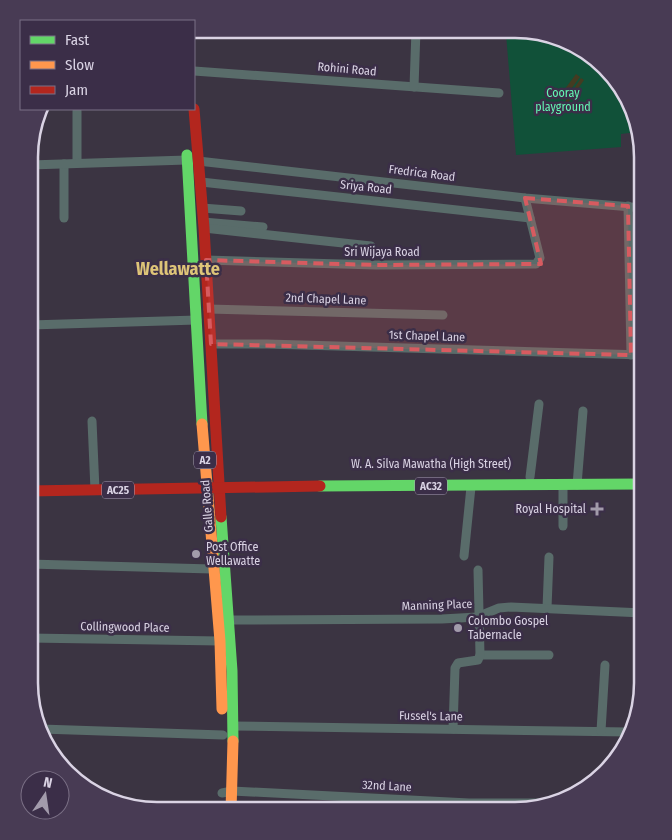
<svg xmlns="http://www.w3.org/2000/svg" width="672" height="840" viewBox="0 0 672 840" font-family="'Fira Sans Condensed',sans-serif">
  <rect width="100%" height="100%" fill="#3b3442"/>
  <polygon fill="#115139" points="532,30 587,51 626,93 637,132 621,134 621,147 516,155 506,34"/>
  <g fill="#443b21">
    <polygon points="576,74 580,77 563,100 559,97"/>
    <polygon points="581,78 584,80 568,103 565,102"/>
  </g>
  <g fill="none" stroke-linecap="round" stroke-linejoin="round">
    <g stroke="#596c6a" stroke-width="9">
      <polyline points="194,71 499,93"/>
      <polyline points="414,87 416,30"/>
      <polyline points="77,111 77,163"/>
      <polyline points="198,161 525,198 643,208"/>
      <polyline points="64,164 64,218"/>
      <polyline points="30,165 187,160"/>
      <polyline points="201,182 530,218"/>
      <polyline points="30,199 35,325"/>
      <polyline points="628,206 631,355"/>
      <polyline points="202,208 241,211"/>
      <polyline points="203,222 263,227"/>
      <polyline points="204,228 371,246"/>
      <polyline points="206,260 376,265 536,264 540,258 525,198"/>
      <polyline points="208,309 443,315"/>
      <polyline points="30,325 197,320"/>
      <polyline points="211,344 267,344 643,355"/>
      <polyline points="92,421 95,490"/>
      <polyline points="34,445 35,491"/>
      <polyline points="530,477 539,404"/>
      <polyline points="577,485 583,411"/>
      <polyline points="563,526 563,485"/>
      <polyline points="464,556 471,487"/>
      <polyline points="29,564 212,569"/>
      <polyline points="547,608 549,557"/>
      <polyline points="230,620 442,619 477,617 499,608 511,607 643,613"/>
      <polyline points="29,622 31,693"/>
      <polyline points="29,638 220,641"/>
      <polyline points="480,655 549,655"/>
      <polyline points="639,662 643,662"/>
      <polyline points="233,726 629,732"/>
      <polyline points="41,729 223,735"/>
      <polyline points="453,729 455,668 458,663 478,660 480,655 478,570"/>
      <polyline points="601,731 605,665"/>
      <polyline points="222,793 232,791 469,803 551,803"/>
    </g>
    <g stroke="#63d668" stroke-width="11">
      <polyline points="187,155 202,424"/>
      <polyline points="320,486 643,484"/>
      <polyline points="221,517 232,671 233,741"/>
    </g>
    <g stroke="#ff974d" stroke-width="11">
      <polyline points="202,424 220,641 222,709"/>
      <polyline points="231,811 233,741"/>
    </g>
    <g stroke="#b3261e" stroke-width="11">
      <polyline points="194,109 204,228 221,517"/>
      <polyline points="29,491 320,486"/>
    </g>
  </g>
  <path fill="#d75b60" fill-opacity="0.2" stroke="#d75b60" stroke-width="4" stroke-dasharray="10 6" stroke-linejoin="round" d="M525,198L628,206L631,355L211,344L206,260L376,265L541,264Z"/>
  <g fill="#a29bab" stroke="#3b2e48" stroke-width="2">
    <path d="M594.5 501.5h5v5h5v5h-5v5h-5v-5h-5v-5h5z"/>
    <circle cx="196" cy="554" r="5"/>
    <circle cx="458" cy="628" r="5"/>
  </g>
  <g text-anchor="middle" stroke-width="5" stroke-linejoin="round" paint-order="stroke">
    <g fill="#3b2e48" stroke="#aaa2b5" stroke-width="1">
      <rect x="194" y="451.5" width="22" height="17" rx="4"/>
      <rect x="415" y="477.5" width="32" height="17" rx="4"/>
      <rect x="102" y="481.5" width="32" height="17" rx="4"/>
    </g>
    <g font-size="11" font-weight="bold" fill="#dad3e4">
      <text x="205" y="464">A2</text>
      <text x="431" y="490">AC32</text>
      <text x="118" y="494">AC25</text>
    </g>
    <g font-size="12" fill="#dad3e4" stroke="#3b2e48">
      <text transform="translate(347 69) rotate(5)" y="4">Rohini Road</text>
      <text transform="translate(422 173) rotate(7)" y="4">Fredrica Road</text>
      <text transform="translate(366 187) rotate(6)" y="4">Sriya Road</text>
      <text x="382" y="256">Sri Wijaya Road</text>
      <text transform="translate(326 299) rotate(2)" y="4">2nd Chapel Lane</text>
      <text transform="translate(427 336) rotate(2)" y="4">1st Chapel Lane</text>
      <text x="431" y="468">W. A. Silva Mawatha (High Street)</text>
      <text transform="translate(207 506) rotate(-94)" y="4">Galle Road</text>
      <text transform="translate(437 605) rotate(-2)" y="4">Manning Place</text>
      <text transform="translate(125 627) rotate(1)" y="4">Collingwood Place</text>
      <text transform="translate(431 716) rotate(1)" y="4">Fussel's Lane</text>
      <text transform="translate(387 786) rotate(3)" y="4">32nd Lane</text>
    </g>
    <g font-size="12" fill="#64f7b3" stroke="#3b2e48">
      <text x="563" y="97">Cooray<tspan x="563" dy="14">playground</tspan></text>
    </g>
    <g font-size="12" fill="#dad3e4" stroke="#3b2e48" text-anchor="start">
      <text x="586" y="513" text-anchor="end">Royal Hospital</text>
      <text x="206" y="551">Post Office<tspan x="206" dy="14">Wellawatte</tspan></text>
      <text x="468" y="625">Colombo Gospel<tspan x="468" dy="14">Tabernacle</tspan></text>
    </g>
    <g font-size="18" font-weight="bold" fill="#dec478" stroke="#3b2e48">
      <text x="178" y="275">Wellawatte</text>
    </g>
  </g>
  <path d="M0 0H672V840H0ZM157 38H515A119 119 0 0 1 634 157V683A119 119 0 0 1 515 802H157A119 119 0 0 1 38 683V157A119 119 0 0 1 157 38Z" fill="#483b54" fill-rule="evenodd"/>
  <path fill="none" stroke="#dad3e4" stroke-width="2.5" d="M157 38H515A119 119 0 0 1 634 157V683A119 119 0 0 1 515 802H157A119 119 0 0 1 38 683V157A119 119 0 0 1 157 38Z"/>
  <rect x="20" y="20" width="175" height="90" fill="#3b2e48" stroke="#7b7086"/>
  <rect x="30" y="36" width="25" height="8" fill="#63d668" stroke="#7b7086"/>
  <text x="65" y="45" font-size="15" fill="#dad3e4">Fast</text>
  <rect x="30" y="61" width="25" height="8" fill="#ff974d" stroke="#7b7086"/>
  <text x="65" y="70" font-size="15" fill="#dad3e4">Slow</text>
  <rect x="30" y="86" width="25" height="8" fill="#b3261e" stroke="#7b7086"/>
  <text x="65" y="95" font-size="15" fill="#dad3e4">Jam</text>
  <g transform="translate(45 795) rotate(13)"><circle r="24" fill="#3b2e48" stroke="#7b7086"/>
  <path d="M0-4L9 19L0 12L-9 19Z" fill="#a29bab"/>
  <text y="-8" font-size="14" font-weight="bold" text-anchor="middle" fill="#dad3e4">N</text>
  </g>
</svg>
